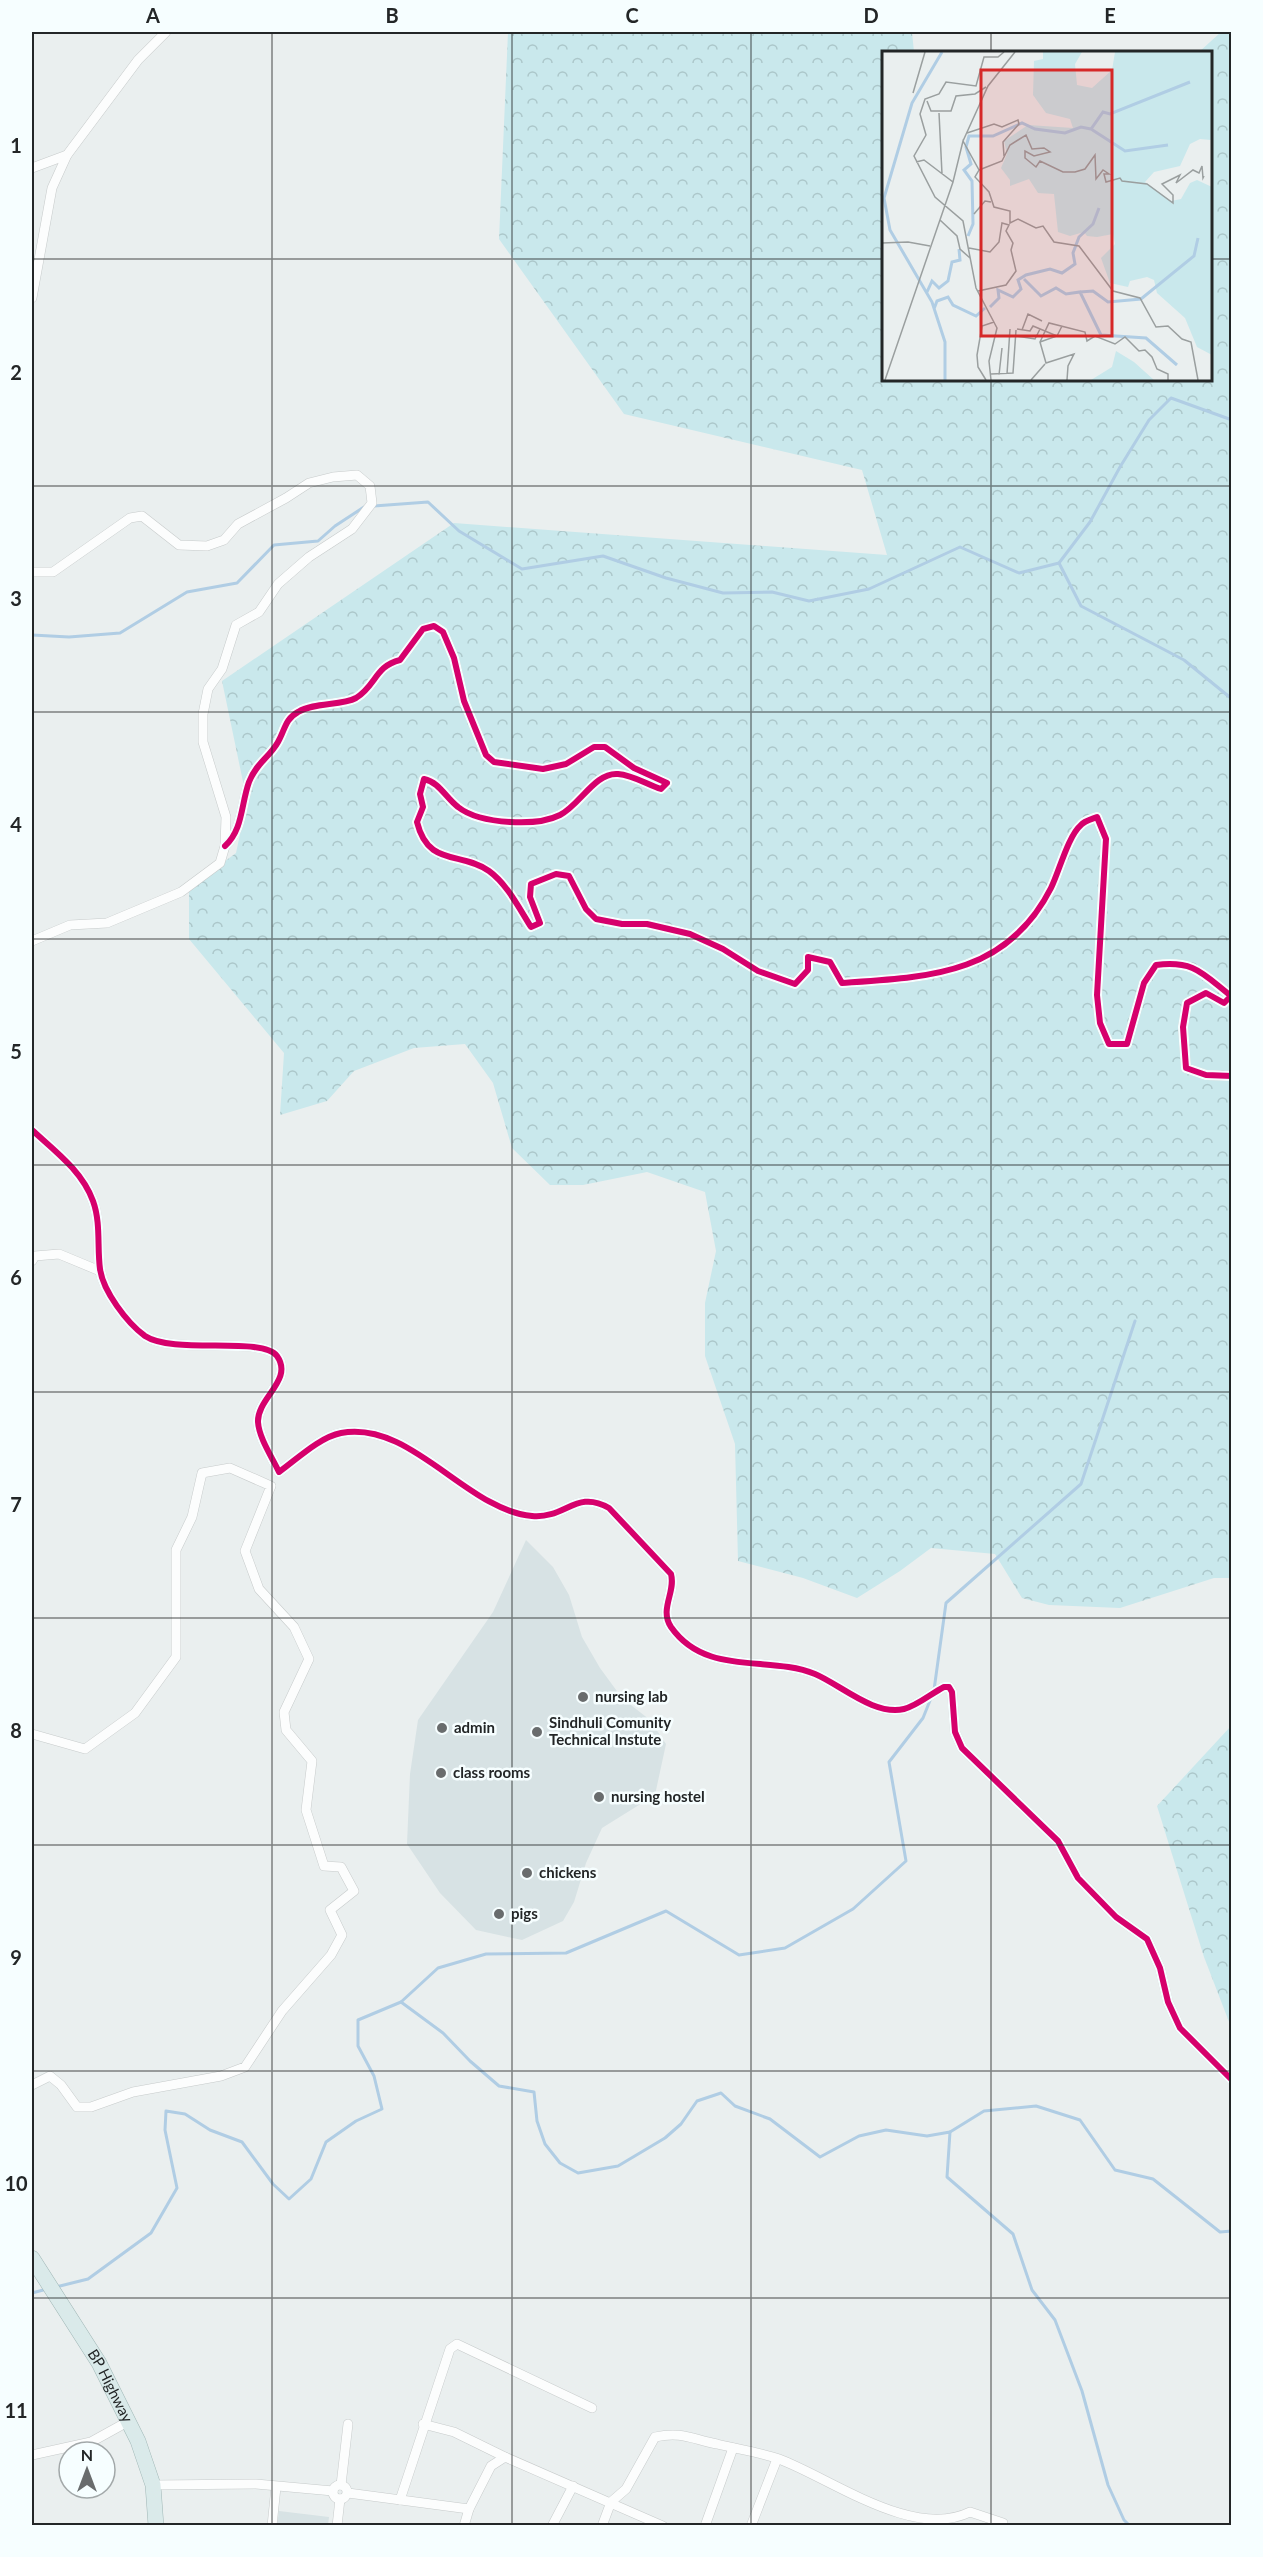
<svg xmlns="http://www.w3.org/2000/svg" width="1263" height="2557" viewBox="0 0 1263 2557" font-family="Lato,sans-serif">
  <defs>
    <pattern id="forest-crowns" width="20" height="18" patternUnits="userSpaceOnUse" patternTransform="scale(1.5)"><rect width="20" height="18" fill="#c9e8ec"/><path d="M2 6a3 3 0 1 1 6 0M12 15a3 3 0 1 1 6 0" fill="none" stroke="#acc7ca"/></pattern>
  </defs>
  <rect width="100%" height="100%" fill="#eaefef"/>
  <g fill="#d7e2e4">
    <polygon points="526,1540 553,1567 569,1595 582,1637 600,1668 622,1698 650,1720 666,1744 655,1795 602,1828 586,1863 574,1902 563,1921 522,1940 476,1930 440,1893 407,1844 410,1774 418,1720 493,1612"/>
    <polygon points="279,2511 329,2517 328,2525 277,2525"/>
  </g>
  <g fill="url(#forest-crowns)">
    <polygon points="508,32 912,32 914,52 884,52 884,380 1210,380 1210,52 1199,52 1221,32 1231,32 1231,1578 1214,1578 1120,1608 1049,1605 1022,1598 995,1554 931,1548 900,1571 857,1598 803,1578 738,1561 735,1444 705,1356 705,1303 716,1251 705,1192 647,1172 583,1185 550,1185 512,1148 493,1083 465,1044 414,1048 354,1071 327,1101 280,1115 284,1053 189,939 189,888 236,853 247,801 222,681 454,523 887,555 862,470 624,414 499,239"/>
    <polygon points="1231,1726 1231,2027 1204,1957 1157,1806"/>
  </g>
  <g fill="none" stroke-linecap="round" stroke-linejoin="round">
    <g stroke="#b0cde4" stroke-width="3">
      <polyline points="374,506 428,502 459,531 522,569 603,556 666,578 723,593 772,592 809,601 869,589 960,547 1019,573 1059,563 1090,522 1120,467 1149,420 1171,398 1232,420"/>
      <polyline points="1059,563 1081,606 1184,660 1232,699"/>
      <polyline points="32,635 69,637 120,633 187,592 237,583 274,545 318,541 335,526 364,507"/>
      <polyline points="934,1690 946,1603 1081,1484 1135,1321"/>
      <polyline points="401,2002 443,2033 470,2061 499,2086 534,2092 537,2121 545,2144 560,2163 578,2173 618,2166 665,2138 681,2124 697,2101 721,2093 735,2106 770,2119 820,2157 859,2136 886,2130 927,2136 950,2132 947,2177 1013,2234 1032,2290 1055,2320 1082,2391 1108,2485 1124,2520 1130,2526"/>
      <polyline points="950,2132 984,2111 1036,2106 1080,2120 1115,2170 1153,2179 1220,2232 1232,2231"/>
      <polyline points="56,2287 88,2279 151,2233 177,2188 165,2130 166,2111 185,2114 210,2130 242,2142 273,2184 289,2199 311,2179 326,2142 356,2121 382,2109 374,2076 358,2046 358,2020 401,2002 438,1968 486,1954 566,1953 666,1911 739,1955 785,1948 853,1909 906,1861 889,1762 923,1718 931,1698"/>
      <polyline points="32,2293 47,2289"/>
    </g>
    <defs>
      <g id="minor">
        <polyline points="32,168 67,155"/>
        <polyline points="32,298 52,188 67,155 138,60 166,32"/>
        <polyline points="32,572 53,572 130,518 142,516 179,545 207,546 224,540 238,524 286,498 309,483 333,477 357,475 370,486 372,503 352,529 309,557 278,584 259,612 236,625 222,669 208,689 203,714 203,742 226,817 225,846 220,863 181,892 107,923 70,925 32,941"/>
        <path d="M225,846C243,830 241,804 249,782C257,762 269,758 278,742C285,730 285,719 298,712C314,702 341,706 356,698C376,686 375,666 400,660L423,629L434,626L443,632L454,658L464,701L486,755L494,762L543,769L566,764L594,747H605L634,768L667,783L661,789C648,785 633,775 618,774C595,772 580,805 560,815C546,822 526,823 510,822C493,821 472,818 458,807C446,798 439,782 424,779L420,794L423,807L417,822C428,867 460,851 489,871C507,884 519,908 531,927L540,923L530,897L531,884L556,874L569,876L586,909L596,919L622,924H647L690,934L723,949L758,971L795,984L808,970V957L830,962L842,983C929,977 1007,975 1051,888C1059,872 1068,836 1081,825C1084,821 1092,819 1097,817L1106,839L1097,995L1100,1023L1109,1044H1127L1144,983L1156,965C1194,960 1203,974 1231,996L1224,1003L1206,993L1187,1003L1183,1027L1186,1068L1206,1075L1232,1076"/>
        <path d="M32,1130C55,1151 82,1171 93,1201C101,1223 97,1247 100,1269C103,1291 127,1323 145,1336C174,1355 262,1336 277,1356C294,1380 257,1398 258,1422C259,1438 272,1457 279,1472C297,1459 320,1437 341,1433C411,1420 466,1510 532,1516C566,1519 576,1489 609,1508L671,1574C676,1592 659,1609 671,1627C706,1677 769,1655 815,1674C841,1685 874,1716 904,1709C917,1706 932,1693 944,1687H949L952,1692L955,1732L962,1748L1058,1841L1078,1878L1116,1917L1147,1939L1160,1968L1168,2002L1180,2028L1232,2080"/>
        <polyline points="32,1261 35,1256 59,1254 100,1271"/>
        <polyline points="32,1734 85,1749 135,1713 176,1657 176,1550 192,1517 202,1473 230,1468 271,1486 245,1551 259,1589 294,1627 309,1659 284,1712 286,1730 312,1761 306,1810 324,1866 341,1867 354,1891 330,1910 342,1935 331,1955 282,2011 245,2067 221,2076 133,2092 91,2107 77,2107 61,2085 50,2076 32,2085"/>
        <polyline points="423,2424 454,2432 505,2457"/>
        <polyline points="32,2455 91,2442 129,2421"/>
        <circle cx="340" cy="2492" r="7"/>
        <polyline points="153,2485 256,2484 333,2491"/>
        <polyline points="341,2485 348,2424"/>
        <polyline points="348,2493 469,2509 491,2466 505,2457 663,2526"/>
        <polyline points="400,2500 450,2349 457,2344 592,2408"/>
        <polyline points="272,2526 276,2487"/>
        <polyline points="337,2526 340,2499"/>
        <polyline points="464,2526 469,2509"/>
        <polyline points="552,2526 573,2486"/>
        <path d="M602,2526L611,2502L626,2489L655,2437C681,2431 692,2439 717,2444C737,2449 759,2452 779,2459C832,2479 913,2540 970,2512L1003,2523V2526"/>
        <polyline points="705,2526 733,2448"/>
        <polyline points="751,2526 777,2459"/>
      </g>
      <g id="trunk">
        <path id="s1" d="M32,2258L99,2363L138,2441L153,2485L156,2526"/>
      </g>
    </defs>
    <use href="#minor" stroke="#c7cbcb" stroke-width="10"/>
    <use href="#trunk" stroke="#9fb6b5" stroke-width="16"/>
    <use href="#minor" stroke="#fcfdfd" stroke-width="9"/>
    <use href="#trunk" stroke="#daeaea" stroke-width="15"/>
    <defs>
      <g id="cycleway">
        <path d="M225,846C243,830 241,804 249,782C257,762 269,758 278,742C285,730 285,719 298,712C314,702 341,706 356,698C376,686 375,666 400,660L423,629L434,626L443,632L454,658L464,701L486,755L494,762L543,769L566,764L594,747H605L634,768L667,783L661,789C648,785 633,775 618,774C595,772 580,805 560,815C546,822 526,823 510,822C493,821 472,818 458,807C446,798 439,782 424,779L420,794L423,807L417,822C428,867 460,851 489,871C507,884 519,908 531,927L540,923L530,897L531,884L556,874L569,876L586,909L596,919L622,924H647L690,934L723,949L758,971L795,984L808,970V957L830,962L842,983C929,977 1007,975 1051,888C1059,872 1068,836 1081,825C1084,821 1092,819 1097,817L1106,839L1097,995L1100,1023L1109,1044H1127L1144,983L1156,965C1194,960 1203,974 1231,996L1224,1003L1206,993L1187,1003L1183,1027L1186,1068L1206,1075L1232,1076"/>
        <path d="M32,1130C55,1151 82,1171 93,1201C101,1223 97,1247 100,1269C103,1291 127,1323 145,1336C174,1355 262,1336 277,1356C294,1380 257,1398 258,1422C259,1438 272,1457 279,1472C297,1459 320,1437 341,1433C411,1420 466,1510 532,1516C566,1519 576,1489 609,1508L671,1574C676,1592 659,1609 671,1627C706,1677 769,1655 815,1674C841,1685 874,1716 904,1709C917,1706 932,1693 944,1687H949L952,1692L955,1732L962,1748L1058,1841L1078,1878L1116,1917L1147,1939L1160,1968L1168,2002L1180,2028L1232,2080"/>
      </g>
    </defs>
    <use href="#cycleway" stroke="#f6feff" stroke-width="10"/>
    <use href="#cycleway" stroke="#d6006c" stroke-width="6"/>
  </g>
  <path fill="none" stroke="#232627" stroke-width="1.5" stroke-opacity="0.55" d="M272,32V2526M512,32V2526M751,32V2526M991,32V52M32,259H884M1210,259H1232M991,380V2526M32,486H1232M32,712H1232M32,939H1232M32,1165H1232M32,1392H1232M32,1618H1232M32,1845H1232M32,2071H1232M32,2298H1232"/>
  <g fill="#696c6d" stroke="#f6feff" stroke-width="2">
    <circle cx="583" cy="1697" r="6"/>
    <circle cx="442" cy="1728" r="6"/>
    <circle cx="537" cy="1732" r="6"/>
    <circle cx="441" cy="1773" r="6"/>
    <circle cx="599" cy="1797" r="6"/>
    <circle cx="527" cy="1873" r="6"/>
    <circle cx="499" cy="1914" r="6"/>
  </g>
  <g text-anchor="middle" stroke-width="5" stroke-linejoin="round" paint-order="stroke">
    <g font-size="15" font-weight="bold" fill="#232627" stroke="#f6feff" text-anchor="start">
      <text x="595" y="1702">nursing lab</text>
      <text x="549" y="1728">Sindhuli Comunity<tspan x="549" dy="17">Technical Instute</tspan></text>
      <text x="454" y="1733">admin</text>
      <text x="453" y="1778">class rooms</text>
      <text x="611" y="1802">nursing hostel</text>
      <text x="539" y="1878">chickens</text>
      <text x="511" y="1919">pigs</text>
    </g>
    <g font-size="15" fill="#232627" stroke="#f6feff">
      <text dy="5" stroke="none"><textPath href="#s1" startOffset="150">BP Highway</textPath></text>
    </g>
  </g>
  <g transform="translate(882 51)">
    <rect width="330" height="330" fill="#eaefef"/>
    <path d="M161,1H200L193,13L195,34L210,37L230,19L233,1H330L329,89L318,88L308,93L298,115L272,121L263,131L289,150L299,148L308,132L315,129L330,136V304L315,296L303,267L275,242L272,229L265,226L248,230L246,236L228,232L219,207L233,193L231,183L215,186L205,185L202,181L188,185L176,181L172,143L156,142L147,128L128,135V129L119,117L125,103L122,90L146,74L191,77L188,68L164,62L151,44L152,10L161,8ZM234,300L252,311L272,329H209L230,316Z" fill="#c9e8ec"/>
    <path fill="none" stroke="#b0cde4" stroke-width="3" d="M60,1L30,52L2,147L8,179L50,251L63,291V329M209,78L243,100L286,94M86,185L91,173L90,130L82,119L89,113L84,96L87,85H111L140,72L153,78L183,82L199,76L209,78L221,61L228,63L308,31M142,228L159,245L174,237L184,243L198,241L219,284L264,287L295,314M45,241L50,230L57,237L66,230L70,211L78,209L77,198M198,241L211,240L226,251L259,248L312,205L316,187M108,256L117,247L116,239L131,246L139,238L136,229L144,224L168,218L180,222L193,213L191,202L197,186L211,173L217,157M52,258L55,250L66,246L71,254L94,265L103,257"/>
    <path fill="none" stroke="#9a9f9f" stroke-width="1.5" d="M31,42L43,1M45,50L49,60H69L74,45L93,43L104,36M57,62L60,123M85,82L112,73L120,76L136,69L137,73L121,91L122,105M81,90L106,35L133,1M34,111L42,109L71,131L81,90L97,119L93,126L107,141L112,156L128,160V172L136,168L154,177L161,175L172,191L197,195L231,240L258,247L274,276L286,275L300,288L309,291L316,329M97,119L120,110L128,94L144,84L150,98L162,97L168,101L152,105L143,100V107L154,116L158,110L181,121H193L203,118L213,104L214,128L221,119L227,123H222L224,131L238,127L240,130L265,133L291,152V144L280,133L298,124L294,132L311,119L317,122L320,115L321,127L322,125M92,163L103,150L109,151M58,169L75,185L78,198L88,207M0,192L26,191L48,195M87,197L108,201L117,191L120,172L127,174L124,180L131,192L129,199L134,220L124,234L96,240M135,278L148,280L151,275L175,285M140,279L146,263L160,270M134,285L153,288L158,278M158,291L175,285L180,275M109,323L131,322L134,279M125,323L128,278M117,324L120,297M3,329L71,131M104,329L96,316L95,304L100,275L112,271M109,329L107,310L115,277L94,237L81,170L53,146L32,105L44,84L38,63L43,48L57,43L64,31L94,35L102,6H116L122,1M149,329L163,313M185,329L186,315L192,303L164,312L158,291L167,272L203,281L205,290L213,285L233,293L243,286L257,300L263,299L270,306L275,318L286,323V329"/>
    <path fill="#d62828" fill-opacity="0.15" stroke="#d62828" stroke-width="3" d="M99,19H230V285H99Z"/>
    <rect width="330" height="330" fill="none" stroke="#232627" stroke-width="3"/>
  </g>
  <rect width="1263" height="2557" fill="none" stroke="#f6feff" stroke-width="66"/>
  <g transform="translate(87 2470)"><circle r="28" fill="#f6feff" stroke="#a2a8a9" stroke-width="1.5"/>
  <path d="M0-4.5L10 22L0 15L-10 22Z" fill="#696c6d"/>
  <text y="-9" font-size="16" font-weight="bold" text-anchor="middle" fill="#232627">N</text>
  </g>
  <rect x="33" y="33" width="1197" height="2491" fill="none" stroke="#232627" stroke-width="2"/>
  <g font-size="20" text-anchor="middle" font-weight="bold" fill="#232627">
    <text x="153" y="23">A</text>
    <text x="392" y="23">B</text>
    <text x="632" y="23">C</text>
    <text x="871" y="23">D</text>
    <text x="1110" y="23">E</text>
    <text x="16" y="153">1</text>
    <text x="16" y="380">2</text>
    <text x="16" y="606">3</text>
    <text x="16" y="832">4</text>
    <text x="16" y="1059">5</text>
    <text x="16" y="1285">6</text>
    <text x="16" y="1512">7</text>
    <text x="16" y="1738">8</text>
    <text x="16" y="1965">9</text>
    <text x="16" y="2191">10</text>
    <text x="16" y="2418">11</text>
  </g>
</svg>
